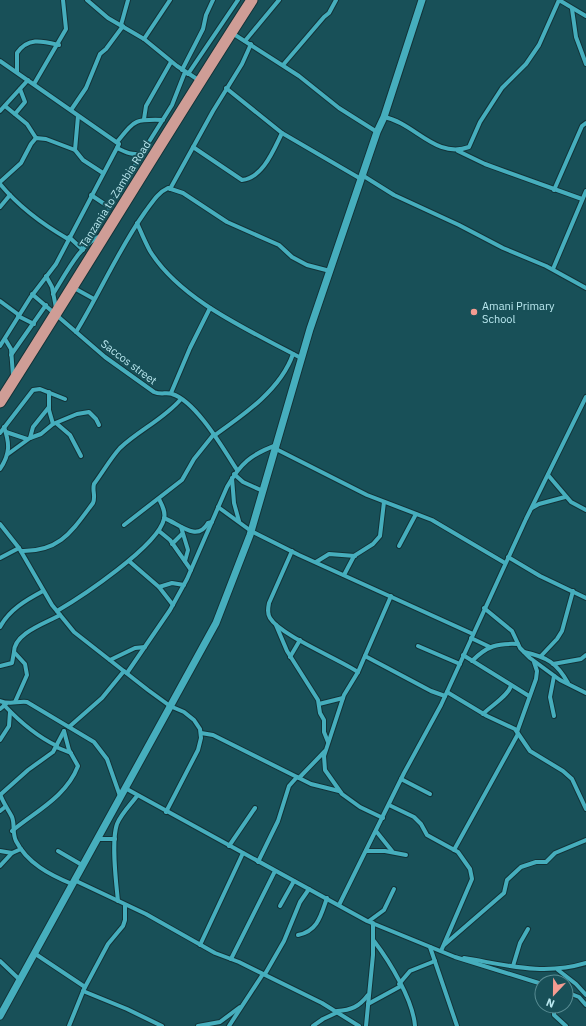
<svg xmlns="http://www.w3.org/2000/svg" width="586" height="1026" viewBox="0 0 586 1026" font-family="'IBM Plex Sans',sans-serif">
  <rect width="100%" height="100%" fill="#185058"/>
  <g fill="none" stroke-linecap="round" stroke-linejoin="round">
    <defs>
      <g id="minor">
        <polyline points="87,0 108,18 144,39 177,66 200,81"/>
        <polyline points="559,0 586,16"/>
        <polyline points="572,9 576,37 586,64"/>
        <polyline points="121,25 128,0"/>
        <polyline points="232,33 299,76 339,108 377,132"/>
        <polyline points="144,39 170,0"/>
        <polyline points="245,41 279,0"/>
        <polyline points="0,61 119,144 56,264 30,298 0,346"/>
        <polyline points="283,65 324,17 329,13 336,0"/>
        <polyline points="182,70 203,29 206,15 213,0"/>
        <path d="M17,72V53C28,37 42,41 59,45"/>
        <polyline points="188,74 238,0"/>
        <polyline points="34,84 66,29 63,0"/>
        <polyline points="226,88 282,133 361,179"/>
        <polyline points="5,106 27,124 36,138"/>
        <polyline points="71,110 86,88 100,54 106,49 123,26"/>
        <polyline points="0,111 28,80"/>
        <polyline points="15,114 25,102 20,89"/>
        <polyline points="78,116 75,150 83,160 103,173"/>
        <path d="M384,117C415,123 435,159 469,147L480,122L502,88L526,64L539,45L559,0"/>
        <polyline points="144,119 146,106 171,62"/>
        <path d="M117,142C135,120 134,119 163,120"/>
        <path d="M193,147L242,180C263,178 274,149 282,133"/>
        <path d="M117,148C125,152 133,156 142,153L172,105L185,72"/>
        <polyline points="458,151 485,164 582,199"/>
        <polyline points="362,175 394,195 459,225 503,248 546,266 586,288"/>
        <polyline points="0,182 21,163 31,144 36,138 46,139 75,150"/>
        <path d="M0,184C19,207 42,224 68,239"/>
        <polyline points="170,189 213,111 242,64 251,44"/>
        <polyline points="554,190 582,126 586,123"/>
        <polyline points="91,195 109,207"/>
        <polyline points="0,207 10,195"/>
        <path d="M137,223C141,232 145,242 150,251C181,301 251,331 301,358"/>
        <polyline points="69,237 83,250"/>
        <polyline points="88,244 142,153"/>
        <polyline points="553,269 586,191"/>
        <polyline points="46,276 52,287 56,308"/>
        <polyline points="74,288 94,299"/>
        <path d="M32,294L105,357L154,392C160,395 167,392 172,394C196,401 224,450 237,470"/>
        <path d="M53,294C64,277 81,242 101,236"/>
        <polyline points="0,301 19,315"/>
        <polyline points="18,316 34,324"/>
        <path d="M76,332C100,293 118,250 145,212C152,203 157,193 168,188L183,193L227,222L279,245L292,257L307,265L330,271"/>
        <polyline points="5,339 11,349 13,375"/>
        <polyline points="11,355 46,305"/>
        <polyline points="49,392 49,410 53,424"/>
        <polyline points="171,393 190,348 210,308"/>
        <polyline points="56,423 70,435 81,456"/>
        <polyline points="6,432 27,439"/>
        <polyline points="0,433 33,390 40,389 65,399"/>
        <path d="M215,435C245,414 281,389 293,354"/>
        <polyline points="30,438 33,427 49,407"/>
        <polyline points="276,449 367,495 432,520 505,563"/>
        <polyline points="8,454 30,438 41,434 53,424 77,414 89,412 96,419 99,425"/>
        <path d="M0,469C10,454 10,444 4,427"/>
        <polyline points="234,474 243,482 263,491"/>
        <polyline points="548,475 571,502 586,510"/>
        <polyline points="232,478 234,503 239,521"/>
        <polyline points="218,507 251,531 299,555 473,634"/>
        <polyline points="532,508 539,504 565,497"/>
        <path d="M164,518C178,523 197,543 208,523L212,522"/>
        <polyline points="0,524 19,548 52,605 74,632 148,690 170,706 184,712 194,720 200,729 201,738 198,750 166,812"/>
        <polyline points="124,525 182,480 194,459 214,434"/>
        <polyline points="181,527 188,550 185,561"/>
        <polyline points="159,531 170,540 191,570"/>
        <polyline points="172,544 182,534"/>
        <polyline points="399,546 416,514"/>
        <path d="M21,551C60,552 72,531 93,503C96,496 92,491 94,484C103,472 110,459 120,448C139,430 164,419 181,399"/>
        <path d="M292,551L269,603C268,608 267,613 270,618C280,635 339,659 358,672"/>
        <polyline points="508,557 540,576 586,598"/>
        <polyline points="0,558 19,548"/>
        <polyline points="129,561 159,587 173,605"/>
        <polyline points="316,562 329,554 355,556"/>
        <polyline points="344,575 354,556 373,544 380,536 384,502"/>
        <polyline points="159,587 172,583 184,585"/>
        <polyline points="484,608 512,631 520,648 530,658 560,680 586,693"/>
        <path d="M57,611C81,597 158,546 164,519C166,512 162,505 159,499"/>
        <polyline points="276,625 287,651 318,700 320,713 324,720 324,732 328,742"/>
        <path d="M0,627C9,610 26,600 43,591"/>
        <polyline points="471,638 490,647"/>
        <polyline points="418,646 460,664"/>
        <path d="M524,652C547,657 557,663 568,683"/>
        <polyline points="463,655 529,696"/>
        <polyline points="365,656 431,691 445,696"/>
        <polyline points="541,656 557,639 562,631 573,591"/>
        <polyline points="290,657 300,640"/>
        <polyline points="110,660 135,648 145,647"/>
        <path d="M472,661C487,646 497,643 518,644"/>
        <polyline points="553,664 581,659 586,655"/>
        <polyline points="0,666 12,663 14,652"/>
        <path d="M127,673L170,610L187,579L227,487C240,464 251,454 277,445"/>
        <polyline points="447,692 487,716 515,729 530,751 563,771 572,779 586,809"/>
        <path d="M0,701C10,705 17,701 27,702L94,742L107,759L120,796"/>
        <path d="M15,702L27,675L25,664L14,652C14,633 46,623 60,615"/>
        <polyline points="319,704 343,698"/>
        <path d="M4,705C20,722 36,736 57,746"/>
        <polyline points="0,709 6,704"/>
        <path d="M483,714C492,705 507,697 511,686"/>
        <polyline points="554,716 550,697 554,676"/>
        <polyline points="69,727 102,698 124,671"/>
        <polyline points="517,732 536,679 537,671 534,662"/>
        <polyline points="201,733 213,735 311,784 339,791"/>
        <polyline points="0,740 9,726 10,712"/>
        <polyline points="56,747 71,753"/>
        <polyline points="299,778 325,751"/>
        <polyline points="401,779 430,794"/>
        <polyline points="125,788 367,921 455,957 542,984"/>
        <path d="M0,794C3,803 8,809 12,817C15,824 12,833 16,841C27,863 50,875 72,884"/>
        <polyline points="0,795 28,770 53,752 64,731"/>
        <polyline points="389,805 414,817 421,824 427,835 458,852 470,869 472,879 441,951"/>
        <polyline points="0,811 5,807"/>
        <polyline points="383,818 360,807 342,794 325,770 324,756 344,695 358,672 391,596"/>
        <path d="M12,831C36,811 66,797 78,766L69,750L64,731"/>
        <polyline points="376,831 392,851"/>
        <polyline points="98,839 115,839"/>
        <polyline points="229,846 255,808"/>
        <polyline points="454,850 518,734"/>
        <polyline points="0,851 12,853 21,849"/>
        <polyline points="58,851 82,865"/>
        <polyline points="366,851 385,851 406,855"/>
        <polyline points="258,862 278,821 289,786 297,777"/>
        <polyline points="0,866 12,853"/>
        <polyline points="74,880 146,914 215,953 239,962 322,1003 359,1026"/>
        <path d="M118,901C116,882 111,841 117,824C121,814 131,804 137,796"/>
        <polyline points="339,905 404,773 441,705 526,519 586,397"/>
        <polyline points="280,906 294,881"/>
        <polyline points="369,921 384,910 394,889"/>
        <path d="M298,935C318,931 321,915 327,898"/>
        <path d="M374,941C390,962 413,1000 415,1026"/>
        <polyline points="200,945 243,853"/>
        <polyline points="444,945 504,893 507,880 521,867 536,862 546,862 555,853 586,840"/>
        <polyline points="430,947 457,1026"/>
        <polyline points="34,953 85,987"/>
        <path d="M464,958C507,965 543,976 586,963"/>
        <polyline points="231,959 275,871"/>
        <polyline points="0,961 20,980"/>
        <polyline points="513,966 520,943 528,929"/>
        <polyline points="558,970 576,984 586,995"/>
        <polyline points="265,974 284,941 300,902 309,889"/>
        <polyline points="399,984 410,971 435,961"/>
        <polyline points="83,991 127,1009 162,1026"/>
        <polyline points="566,992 579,997 586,1005"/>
        <polyline points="368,1004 401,986"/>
        <polyline points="554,1006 554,1015 566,1026"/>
        <path d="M337,1011C351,1010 359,1007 368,995"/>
        <polyline points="69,1026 84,989 108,944 123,926 125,920 125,905"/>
        <polyline points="198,1026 220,1022 240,1007"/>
        <polyline points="229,1026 263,974"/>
        <polyline points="313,1026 323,1019 338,1012"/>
        <polyline points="366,1026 373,955 373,923"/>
      </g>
      <polyline id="tertiary" points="0,1016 216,623 250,535 310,329 377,132 384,117 422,0"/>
      <path id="trunk" d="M0,402C85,269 166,133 252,0"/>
    </defs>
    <use href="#minor" stroke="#123338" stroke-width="6"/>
    <use href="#tertiary" stroke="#123338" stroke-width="9"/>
    <use href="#trunk" stroke="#123338" stroke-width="13"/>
    <use href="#minor" stroke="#46aebd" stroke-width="4"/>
    <use href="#tertiary" stroke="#46aebd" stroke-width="7"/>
    <use href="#trunk" stroke="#cf9d96" stroke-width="11"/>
  </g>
  <circle fill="#f59c91" stroke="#185058" stroke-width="1.5" cx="474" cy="312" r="4"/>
  <g text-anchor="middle" stroke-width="4" stroke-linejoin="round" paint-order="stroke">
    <g font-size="11" fill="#bae8ef" stroke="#185058">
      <text transform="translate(115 194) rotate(-58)" y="4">Tanzania to Zambia Road</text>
      <text transform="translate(129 362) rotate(37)" y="4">Saccos street</text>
    </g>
    <g font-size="11" fill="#bae8ef" stroke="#185058" text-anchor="start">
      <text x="482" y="310">Amani Primary<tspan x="482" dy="13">School</tspan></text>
    </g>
  </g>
  <g transform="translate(554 994) rotate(202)"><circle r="19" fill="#185058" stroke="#598d94"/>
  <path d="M0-3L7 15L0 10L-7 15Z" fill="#f59c91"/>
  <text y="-6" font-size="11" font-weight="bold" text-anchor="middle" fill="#bae8ef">N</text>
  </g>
</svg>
